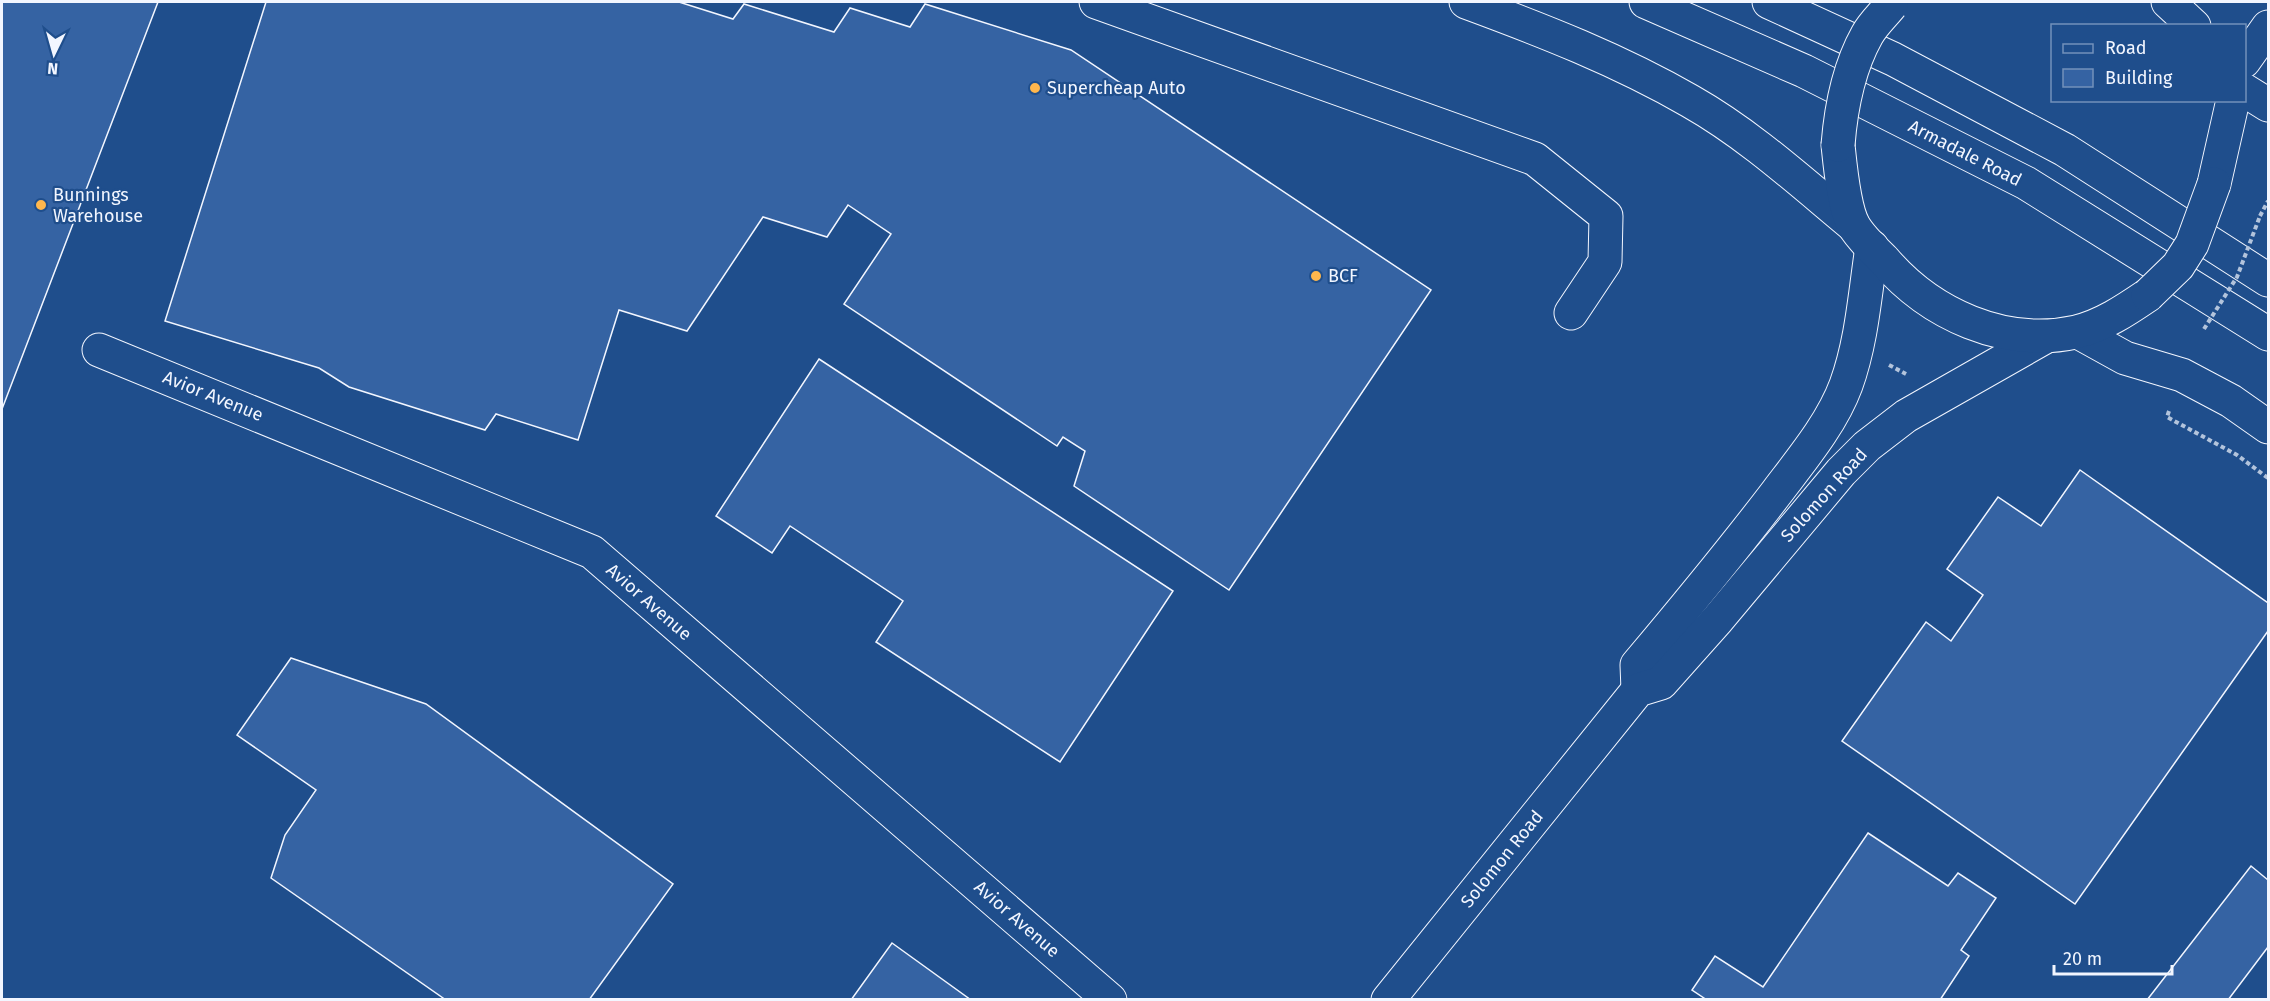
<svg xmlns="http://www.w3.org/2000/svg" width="2270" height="1001" viewBox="0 0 2270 1001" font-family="'Fira Sans',sans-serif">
  <rect width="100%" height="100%" fill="#1f4e8c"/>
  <g fill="#3563a3" stroke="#f2f6ff" stroke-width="1.5">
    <polygon points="2,2 158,2 2,409"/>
    <polygon points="266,2 679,2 733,19 744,4 834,32 850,8 910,27 925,4 1071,50 1431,290 1229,590 1074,486 1085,451 1063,437 1057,446 844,304 891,234 848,205 827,237 763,217 687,331 619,310 578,440 496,414 485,430 349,387 319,368 165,321"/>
    <polygon points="819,359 1173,591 1060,762 876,642 903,601 790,526 772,553 716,516"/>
    <polygon points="2080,470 2268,603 2268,631 2075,904 1842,741 1926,622 1951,641 1983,595 1947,569 1998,497 2041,526"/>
    <polygon points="291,658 426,704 673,884 589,1000 446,1000 271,878 285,835 316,790 237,735"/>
    <polygon points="1868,833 1948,886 1958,873 1996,898 1961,950 1969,956 1940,1000 1707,1000 1692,990 1715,956 1763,987"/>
    <polygon points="2251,866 2268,880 2268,947 2228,1000 2147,1000"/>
    <polygon points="892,943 971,1000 851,1000"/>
  </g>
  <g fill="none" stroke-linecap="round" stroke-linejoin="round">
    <defs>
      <g id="minor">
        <polyline points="1096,2 1535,159 1606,216 1605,262 1571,313"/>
        <polyline points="99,350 592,552 1110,1000"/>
      </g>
      <g id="major">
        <polyline points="1646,2 1804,71 2026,183 2268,334"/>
        <polyline points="1769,2 1893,59 2065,150 2268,280"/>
        <polyline points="2244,90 2268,105"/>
        <polyline points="2078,332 2125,358 2182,375 2231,401 2268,427"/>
        <path d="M1638,690L1637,665C1685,608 1732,551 1777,492C1802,459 1832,423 1846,385C1862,341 1865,293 1872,247"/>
        <polyline points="1388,1000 1638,690 1661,683 1718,619 1841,472 1867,446 1906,416 2045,337"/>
      </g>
      <g id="highway">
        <path d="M1466,2C1542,30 1619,60 1690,101C1750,135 1801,182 1853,225"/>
        <polyline points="2168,2 2194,26"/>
        <polyline points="2244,61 2268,27"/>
        <path d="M1838,145C1840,164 1844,209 1854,226C1861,238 1874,250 1884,260C1930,314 2004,348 2076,332C2102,326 2126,310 2148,295"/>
        <polyline points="2214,184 2233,100"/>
      </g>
    </defs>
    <use href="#minor" stroke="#f2f6ff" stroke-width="35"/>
    <use href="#major" stroke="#f2f6ff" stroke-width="35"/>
    <use href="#highway" stroke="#f2f6ff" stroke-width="35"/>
    <g stroke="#b3c4dc" stroke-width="4" stroke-dasharray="4.5 3" stroke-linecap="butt">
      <polyline points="2260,216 2268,201"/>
      <polyline points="1889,365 1906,374"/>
      <polyline points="2169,411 2167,417 2237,455 2268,478"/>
    </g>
    <use href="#minor" stroke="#1f4e8c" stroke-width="33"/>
    <use href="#major" stroke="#1f4e8c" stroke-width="33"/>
    <use href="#highway" stroke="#1f4e8c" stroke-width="33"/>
    <defs>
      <g id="highway-bridge">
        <path d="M1838,145C1841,107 1848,69 1867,35C1873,24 1883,15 1891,5"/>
        <polyline points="2148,295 2178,266 2192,244 2214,184"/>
      </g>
    </defs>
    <use href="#highway-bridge" stroke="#f2f6ff" stroke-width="35" stroke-linecap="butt"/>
    <polyline stroke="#b3c4dc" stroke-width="4" stroke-dasharray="4.5 3" stroke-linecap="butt" points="2204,329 2237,277 2260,216"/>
    <use href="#highway-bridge" stroke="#1f4e8c" stroke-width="33"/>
  </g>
  <g fill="#ffb74d" stroke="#1f4e8c" stroke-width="2">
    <circle cx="1035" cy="88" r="6"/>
    <circle cx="41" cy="205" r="6"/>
    <circle cx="1316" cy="276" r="6"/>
  </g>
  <g text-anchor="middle" stroke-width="4.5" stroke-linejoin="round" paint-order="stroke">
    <g font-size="18" fill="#f2f6ff" stroke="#1f4e8c" text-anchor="start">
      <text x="1047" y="94">Supercheap Auto</text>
      <text x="53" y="201">Bunnings<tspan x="53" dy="21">Warehouse</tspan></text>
      <text x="1328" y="282">BCF</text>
    </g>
    <g font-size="18" fill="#f2f6ff" stroke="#1f4e8c">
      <text transform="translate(1965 153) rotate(27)" y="6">Armadale Road</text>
      <text transform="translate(213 396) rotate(22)" y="6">Avior Avenue</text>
      <text transform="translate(1824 495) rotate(-48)" y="6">Solomon Road</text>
      <text transform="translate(649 602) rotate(41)" y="6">Avior Avenue</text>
      <text transform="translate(1502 859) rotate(-51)" y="6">Solomon Road</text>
      <text transform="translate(1017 919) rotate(41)" y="6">Avior Avenue</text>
    </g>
  </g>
  <rect width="2270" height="1001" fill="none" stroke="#f2f6ff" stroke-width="6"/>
  <rect x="2051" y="24" width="195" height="78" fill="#1f4e8c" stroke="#7391ba" stroke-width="1.5"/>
  <rect x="2063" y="44" width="30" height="9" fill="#1f4e8c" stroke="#7391ba" stroke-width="1.5"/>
  <text x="2105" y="54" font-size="18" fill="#f2f6ff">Road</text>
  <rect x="2063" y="69" width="30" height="18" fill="#3563a3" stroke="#7391ba" stroke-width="1.5"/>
  <text x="2105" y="84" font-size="18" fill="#f2f6ff">Building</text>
  <g transform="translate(54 54) rotate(185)" stroke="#1f4e8c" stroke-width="4.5" paint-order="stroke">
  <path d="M0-4.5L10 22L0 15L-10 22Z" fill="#f2f6ff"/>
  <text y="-9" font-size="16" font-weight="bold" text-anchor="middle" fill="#f2f6ff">N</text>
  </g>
  <path d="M2054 965v9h118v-9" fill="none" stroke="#f2f6ff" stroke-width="3"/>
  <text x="2063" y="965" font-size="18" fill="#f2f6ff" stroke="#1f4e8c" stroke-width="4.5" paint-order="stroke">20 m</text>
</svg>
